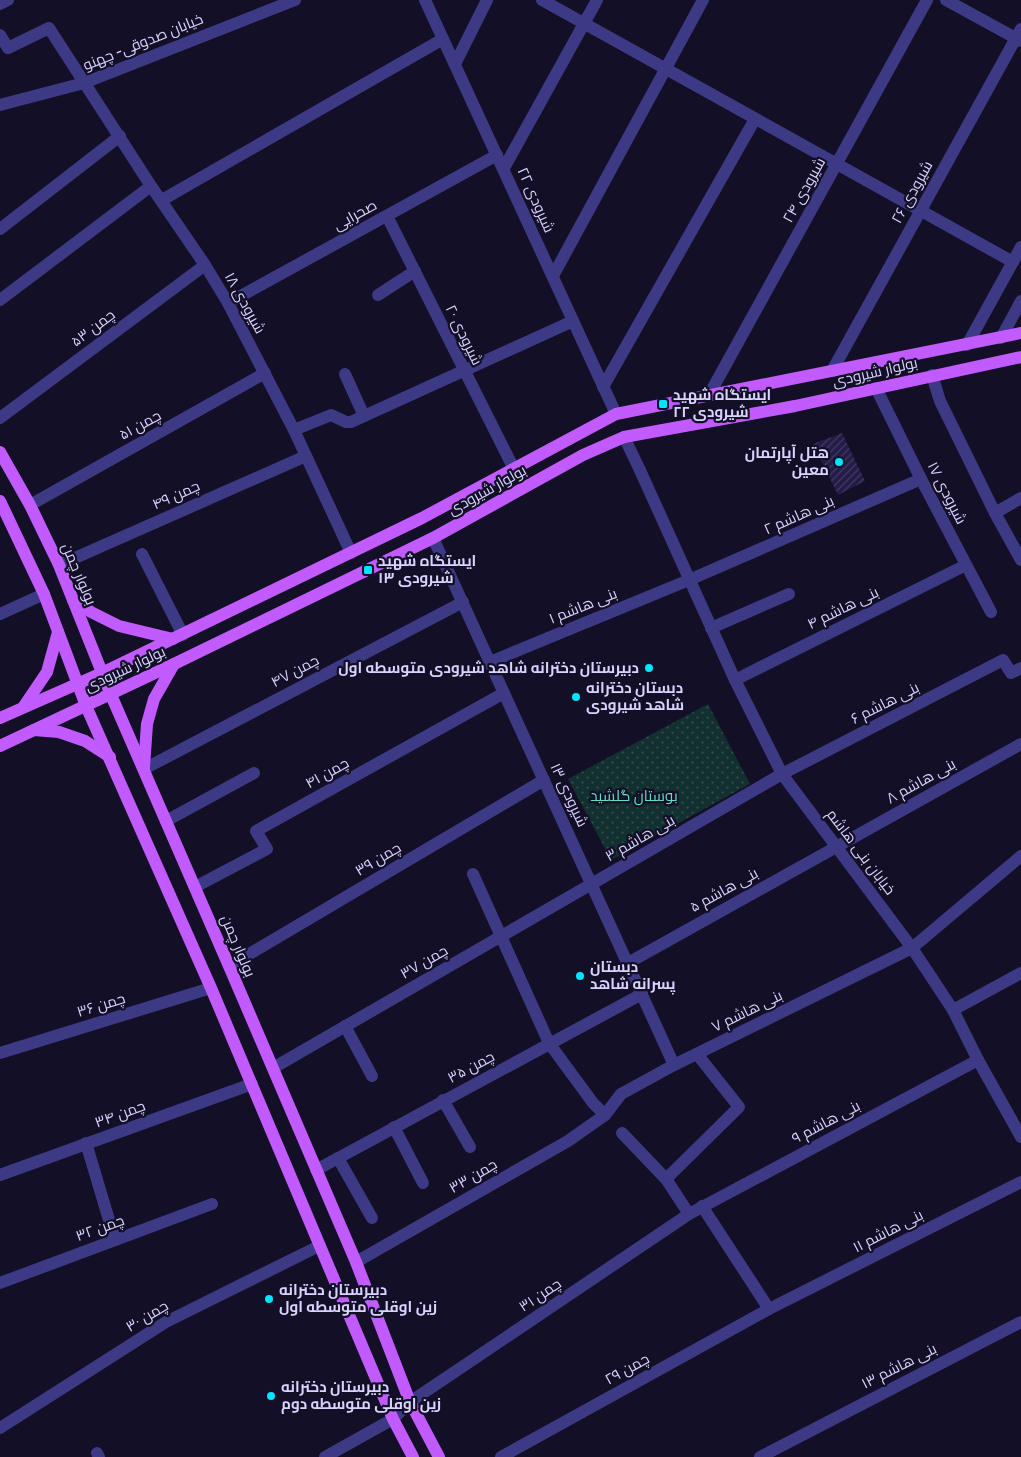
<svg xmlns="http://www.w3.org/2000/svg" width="1021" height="1457" viewBox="0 0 1021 1457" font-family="Cabin,Cairo,sans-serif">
  <defs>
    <pattern id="park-dots" width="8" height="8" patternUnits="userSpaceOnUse" patternTransform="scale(1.25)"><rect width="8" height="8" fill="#12302f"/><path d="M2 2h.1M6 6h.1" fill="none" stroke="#344d4e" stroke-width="1.8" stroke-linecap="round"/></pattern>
    <pattern id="building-hatch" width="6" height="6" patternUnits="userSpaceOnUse" patternTransform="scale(1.25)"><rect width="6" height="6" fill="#241b47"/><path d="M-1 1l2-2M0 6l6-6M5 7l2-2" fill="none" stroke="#433b63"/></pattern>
  </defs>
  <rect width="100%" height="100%" fill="#130f26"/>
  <polygon fill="url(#park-dots)" points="708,704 750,784 611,860 568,779"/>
  <polygon fill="url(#building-hatch)" points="842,433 865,481 838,495 813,444"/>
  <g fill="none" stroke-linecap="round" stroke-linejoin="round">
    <g stroke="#3d3a85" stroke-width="12">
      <polyline points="425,0 616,414"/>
      <polyline points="542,0 1013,262"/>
      <polyline points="946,0 1021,41"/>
      <polyline points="0,4 8,0"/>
      <polyline points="0,35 8,48 49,28 151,186 205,265 228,303 294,430 351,553"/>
      <polyline points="455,64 487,0"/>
      <polyline points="0,105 84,83 295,0"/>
      <polyline points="504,168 597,0"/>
      <polyline points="162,200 443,39"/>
      <polyline points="387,216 514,469"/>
      <polyline points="0,229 120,136"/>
      <polyline points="553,276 703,0"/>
      <polyline points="378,295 415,271"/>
      <polyline points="0,300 151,186"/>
      <polyline points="228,303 497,155"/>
      <polyline points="1001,338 1021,301"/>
      <polyline points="967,345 1021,247"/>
      <polyline points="832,371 1021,29"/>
      <polyline points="345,374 364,416"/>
      <polyline points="932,375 940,401 995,513 1021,560"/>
      <polyline points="603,387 755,119"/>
      <polyline points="876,388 921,479 991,612"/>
      <polyline points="709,395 927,0"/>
      <polyline points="0,418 205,265"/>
      <polyline points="294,430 331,415 346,422 351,422 573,321"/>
      <polyline points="624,437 639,468 735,680 782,774 912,948 953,1010 978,1060 1021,1137"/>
      <polyline points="30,505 265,373"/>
      <polyline points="995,513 1021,498"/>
      <polyline points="433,538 674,1065"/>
      <polyline points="142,554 183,635"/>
      <polyline points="59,565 306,456"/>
      <polyline points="0,614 44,594"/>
      <polyline points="711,628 789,594"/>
      <polyline points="490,662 689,580 921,479"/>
      <polyline points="735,680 966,565"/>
      <polyline points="144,769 463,602"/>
      <polyline points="166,821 254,773"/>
      <polyline points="473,874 549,1043 593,1103 605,1115"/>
      <polyline points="195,887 267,849 256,831 504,693"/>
      <polyline points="628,963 1021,744"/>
      <polyline points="229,966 544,780"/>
      <polyline points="953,1010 1021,973"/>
      <polyline points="345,1026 372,1076"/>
      <polyline points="0,1053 211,988"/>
      <polyline points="273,1068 782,774 1003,660 1011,673 1021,668"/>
      <polyline points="443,1100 470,1147"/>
      <polyline points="394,1127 423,1183"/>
      <polyline points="622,1133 666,1179 689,1214"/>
      <polyline points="86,1143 115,1240"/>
      <polyline points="338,1158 372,1218"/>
      <polyline points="316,1170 642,994"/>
      <polyline points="0,1175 252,1084"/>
      <polyline points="666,1179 739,1107 697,1054"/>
      <polyline points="702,1206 769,1309"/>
      <polyline points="356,1262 568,1141 605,1115 621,1094 674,1065 912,948 1021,856"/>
      <polyline points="0,1283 212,1204"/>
      <polyline points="0,1428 166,1322 319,1246"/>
      <polyline points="97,1453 99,1457"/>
      <polyline points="325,1457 393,1419 410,1402 689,1214 978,1060"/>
      <polyline points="501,1457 769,1309 1021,1182"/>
      <polyline points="760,1457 1021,1322"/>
    </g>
    <g stroke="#c25bff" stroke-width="12">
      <polyline points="0,452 30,505 59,565 111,695 229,966 356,1262 410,1402 439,1457"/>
      <polyline points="0,501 44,594 86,706 211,988 393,1419 413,1457"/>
      <polyline points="73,600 91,612 119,626 173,639"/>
      <polyline points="24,706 47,672 58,632"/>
      <polyline points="0,718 102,673 422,518 616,414 1021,333"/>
      <polyline points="34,730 59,732 85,741 110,757"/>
      <polyline points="0,746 174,664 433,538 583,455 624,437 795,406 1021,357"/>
      <polyline points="144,767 147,724 154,699 174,664"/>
    </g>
  </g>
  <g fill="#00e5ff" stroke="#130f26" stroke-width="2">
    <rect x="658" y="399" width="10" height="10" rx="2.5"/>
    <circle cx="839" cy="462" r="5"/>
    <rect x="363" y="565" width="10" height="10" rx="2.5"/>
    <circle cx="649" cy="668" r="5"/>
    <circle cx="576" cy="697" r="5"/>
    <circle cx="580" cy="976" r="5"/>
    <circle cx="269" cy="1299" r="5"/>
    <circle cx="271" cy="1396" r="5"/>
  </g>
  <g text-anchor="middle" stroke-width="4.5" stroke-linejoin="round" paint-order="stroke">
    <g font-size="15" fill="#d9d4ff" stroke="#130f26">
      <text transform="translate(143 42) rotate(-22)" y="5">خیابان صدوقی- چهنو</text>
      <text transform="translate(804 190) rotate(-61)" y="5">شیرودی ۲۴</text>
      <text transform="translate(912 192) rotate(-61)" y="5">شیرودی ۲۶</text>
      <text transform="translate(536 200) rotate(66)" y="5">شیرودی ۲۲</text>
      <text transform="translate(355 215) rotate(-29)" y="5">صحرایی</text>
      <text transform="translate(245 303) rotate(61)" y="5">شیرودی ۱۸</text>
      <text transform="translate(93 328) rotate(-37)" y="5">چمن ۵۳</text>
      <text transform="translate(464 335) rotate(64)" y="5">شیرودی ۲۰</text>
      <text transform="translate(875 372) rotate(-13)" y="5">بولوار شیرودی</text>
      <text transform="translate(140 425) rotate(-29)" y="5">چمن ۵۱</text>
      <text transform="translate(487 490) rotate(-29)" y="5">بولوار شیرودی</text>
      <text transform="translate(947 493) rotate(63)" y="5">شیرودی ۱۷</text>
      <text transform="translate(176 495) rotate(-24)" y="5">چمن ۴۹</text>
      <text transform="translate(799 515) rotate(-24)" y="5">بنی هاشم ۲</text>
      <text transform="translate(79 574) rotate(67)" y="5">بولوار چمن</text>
      <text transform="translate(583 606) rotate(-22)" y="5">بنی هاشم ۱</text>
      <text transform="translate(843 608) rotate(-26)" y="5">بنی هاشم ۴</text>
      <text transform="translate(125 669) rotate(-25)" y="5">بولوار شیرودی</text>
      <text transform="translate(295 671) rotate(-28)" y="5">چمن ۴۷</text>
      <text transform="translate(885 703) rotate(-27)" y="5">بنی هاشم ۶</text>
      <text transform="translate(327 773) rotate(-29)" y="5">چمن ۴۱</text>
      <text transform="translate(921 781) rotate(-29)" y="5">بنی هاشم ۸</text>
      <text transform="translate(569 795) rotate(65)" y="5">شیرودی ۱۳</text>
      <text transform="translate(640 838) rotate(-30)" y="5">بنی هاشم ۳</text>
      <text transform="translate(861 852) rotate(53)" y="5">خیابان بنی هاشم</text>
      <text transform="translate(378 859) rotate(-31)" y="5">چمن ۳۹</text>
      <text transform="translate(724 890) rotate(-29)" y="5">بنی هاشم ۵</text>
      <text transform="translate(238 946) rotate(67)" y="5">بولوار چمن</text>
      <text transform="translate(424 962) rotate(-30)" y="5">چمن ۳۷</text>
      <text transform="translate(101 1005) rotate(-17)" y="5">چمن ۳۶</text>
      <text transform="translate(747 1011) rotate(-26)" y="5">بنی هاشم ۷</text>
      <text transform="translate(471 1067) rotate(-28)" y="5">چمن ۳۵</text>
      <text transform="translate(120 1114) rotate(-20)" y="5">چمن ۳۴</text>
      <text transform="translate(826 1122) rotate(-28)" y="5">بنی هاشم ۹</text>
      <text transform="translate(473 1176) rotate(-30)" y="5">چمن ۳۳</text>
      <text transform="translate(100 1228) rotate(-20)" y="5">چمن ۳۲</text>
      <text transform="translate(888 1231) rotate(-27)" y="5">بنی هاشم ۱۱</text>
      <text transform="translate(540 1295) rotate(-34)" y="5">چمن ۳۱</text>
      <text transform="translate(147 1316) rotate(-31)" y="5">چمن ۳۰</text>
      <text transform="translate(899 1366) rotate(-27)" y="5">بنی هاشم ۱۳</text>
      <text transform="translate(627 1369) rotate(-29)" y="5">چمن ۲۹</text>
    </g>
    <g font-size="15" font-weight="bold" fill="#d9d4ff" stroke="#130f26" text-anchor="start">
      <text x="673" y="400">ایستگاه شهید<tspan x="673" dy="17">شیرودی ۲۲</tspan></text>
      <text x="829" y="458" text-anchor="end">هتل آپارتمان<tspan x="829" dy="17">معین</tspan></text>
      <text x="378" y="566">ایستگاه شهید<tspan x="378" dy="17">شیرودی ۱۳</tspan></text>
      <text x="639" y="673" text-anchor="end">دبیرستان دخترانه شاهد شیرودی متوسطه اول</text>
      <text x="586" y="693">دبستان دخترانه<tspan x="586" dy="17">شاهد شیرودی</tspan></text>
      <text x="590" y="972">دبستان<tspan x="590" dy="17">پسرانه شاهد</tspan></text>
      <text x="279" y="1295">دبیرستان دخترانه<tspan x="279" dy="17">زین اوقلی متوسطه اول</tspan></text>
      <text x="281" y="1392">دبیرستان دخترانه<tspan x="281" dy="17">زین اوقلی متوسطه دوم</tspan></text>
    </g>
    <g font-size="15" fill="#5fe0c0" stroke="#130f26">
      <text x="634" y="801">بوستان گلشید</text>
    </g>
  </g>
</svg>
